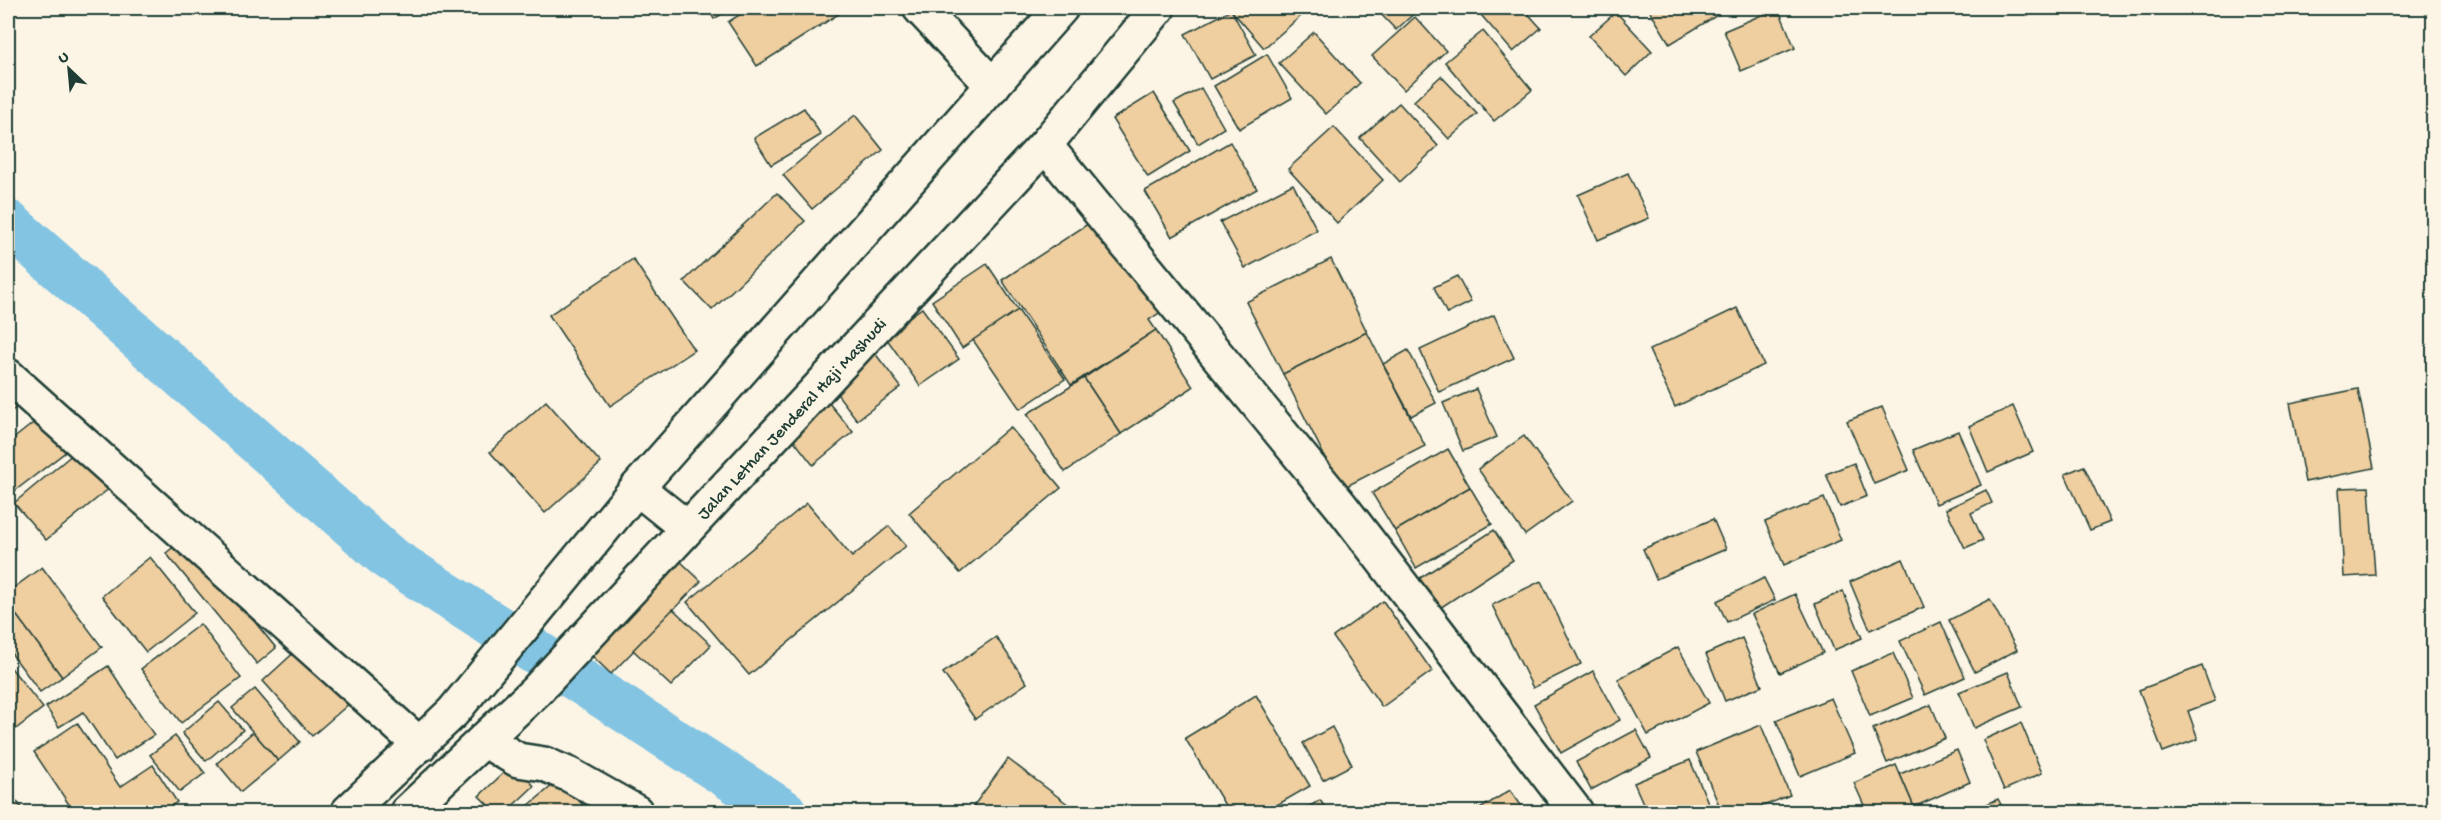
<svg xmlns="http://www.w3.org/2000/svg" width="2441" height="820" viewBox="0 0 2441 820" font-family="'Gochi Hand',sans-serif">
<style>
.lines{fill:none;stroke-linecap:round;stroke-linejoin:round}
.canal{stroke:#83c4e3;stroke-width:46}
.building{fill:#efcea0;stroke:#1f3d34;stroke-width:1.5}
.minor-casing{stroke:#1f3d34;stroke-width:38}
.major-casing{stroke:#1f3d34;stroke-width:38}
.minor{stroke:#fcf5e5;stroke-width:33}
.major{stroke:#fcf5e5;stroke-width:33}
.labels{text-anchor:middle;stroke-width:6;stroke-linejoin:round;paint-order:stroke}
.street-label{font-size:18px;fill:#1f3d34;stroke:#fcf5e5}
</style>
<rect width="100%" height="100%" fill="#fcf5e5"/>
<filter id="ink" filterUnits="userSpaceOnUse"><feTurbulence type="fractalNoise" baseFrequency=".0167" numOctaves="2"/><feDisplacementMap in="SourceGraphic" scale="12" xChannelSelector="R" yChannelSelector="G"/><feConvolveMatrix kernelMatrix="1 2 1 2 8 2 1 2 1" color-interpolation-filters="sRGB"/></filter>
<g filter="url(#ink)">
<g class="lines">
<path class="canal" d="M 8,223 L 389,558 L 784,812"/>
</g>
<g class="building">
<path d="M 707,8 L 732,8 L 714,19 Z"/>
<path d="M 750,8 L 848,8 L 757,66 L 728,22 Z"/>
<path d="M 1235,8 L 1293,8 L 1301,16 L 1264,48 L 1232,11 Z"/>
<path d="M 1375,8 L 1420,8 L 1396,30 Z"/>
<path d="M 1475,8 L 1523,8 L 1541,28 L 1513,52 Z"/>
<path d="M 1648,8 L 1729,8 L 1670,44 Z"/>
<path d="M 1778,8 L 1795,48 L 1741,71 L 1724,31 Z"/>
<path d="M 1231,10 L 1256,55 L 1210,79 L 1185,34 Z"/>
<path d="M 1616,12 L 1652,51 L 1626,76 L 1589,36 Z"/>
<path d="M 1415,17 L 1446,51 L 1404,90 L 1372,56 Z"/>
<path d="M 1483,31 L 1532,90 L 1494,121 L 1445,62 Z"/>
<path d="M 1314,32 L 1360,83 L 1326,114 L 1279,63 Z"/>
<path d="M 1267,54 L 1292,98 L 1239,129 L 1214,86 Z"/>
<path d="M 1441,76 L 1477,114 L 1449,139 L 1414,101 Z"/>
<path d="M 1201,88 L 1224,128 L 1198,144 L 1174,103 Z"/>
<path d="M 1154,93 L 1190,151 L 1148,177 L 1112,119 Z"/>
<path d="M 1399,103 L 1438,146 L 1400,182 L 1360,138 Z"/>
<path d="M 804,108 L 821,135 L 771,165 L 754,138 Z"/>
<path d="M 855,115 L 883,150 L 812,209 L 783,175 Z"/>
<path d="M 1334,127 L 1383,180 L 1337,223 L 1288,169 Z"/>
<path d="M 1230,142 L 1257,189 L 1172,237 L 1145,191 Z"/>
<path d="M 1628,173 L 1649,218 L 1598,240 L 1578,195 Z"/>
<path d="M 1293,184 L 1317,230 L 1245,268 L 1220,222 Z"/>
<path d="M 777,193 L 805,221 L 712,310 L 684,281 Z"/>
<path d="M 1100,216 L 1162,311 L 1149,320 L 1156,330 L 1071,385 L 1002,280 Z"/>
<path d="M 633,259 L 694,350 L 610,406 L 549,315 Z"/>
<path d="M 1331,259 L 1367,332 L 1283,374 L 1246,302 Z"/>
<path d="M 987,264 L 1018,310 L 962,348 L 932,301 Z"/>
<path d="M 1457,276 L 1471,302 L 1447,314 L 1434,287 Z"/>
<path d="M 922,308 L 959,359 L 920,386 L 884,335 Z"/>
<path d="M 1737,308 L 1764,365 L 1675,407 L 1649,350 Z"/>
<path d="M 1018,310 L 1065,379 L 1020,409 L 973,340 Z"/>
<path d="M 1494,315 L 1514,358 L 1439,392 L 1420,350 Z"/>
<path d="M 1156,330 L 1193,387 L 1121,434 L 1084,378 Z"/>
<path d="M 1367,332 L 1425,446 L 1341,489 L 1283,374 Z"/>
<path d="M 1408,350 L 1436,403 L 1411,416 L 1383,364 Z"/>
<path d="M 874,352 L 901,387 L 857,420 L 831,386 Z"/>
<path d="M 1084,378 L 1121,434 L 1065,472 L 1027,414 Z"/>
<path d="M 1476,389 L 1497,437 L 1463,451 L 1443,403 Z"/>
<path d="M 2358,389 L 2374,468 L 2305,482 L 2290,403 Z"/>
<path d="M 8,393 L 18,406 L 8,414 Z"/>
<path d="M 546,401 L 601,463 L 545,513 L 490,452 Z"/>
<path d="M 828,402 L 853,432 L 813,465 L 788,433 Z"/>
<path d="M 2013,406 L 2033,452 L 1988,472 L 1969,426 Z"/>
<path d="M 1882,407 L 1909,470 L 1874,484 L 1847,421 Z"/>
<path d="M 46,413 L 72,447 L 12,493 L 8,488 L 8,443 Z"/>
<path d="M 1010,427 L 1061,488 L 960,573 L 909,513 Z"/>
<path d="M 1958,431 L 1981,485 L 1936,504 L 1913,450 Z"/>
<path d="M 1524,436 L 1572,501 L 1525,535 L 1478,469 Z"/>
<path d="M 79,449 L 111,487 L 46,540 L 14,503 Z"/>
<path d="M 1448,449 L 1470,487 L 1395,531 L 1372,493 Z"/>
<path d="M 1854,463 L 1867,496 L 1840,507 L 1826,474 Z"/>
<path d="M 2084,466 L 2110,522 L 2090,530 L 2065,474 Z"/>
<path d="M 1470,487 L 1492,524 L 1416,568 L 1395,531 Z"/>
<path d="M 2369,487 L 2375,575 L 2344,577 L 2339,488 Z"/>
<path d="M 1986,490 L 1992,503 L 1971,513 L 1983,540 L 1965,548 L 1946,509 Z"/>
<path d="M 1824,498 L 1841,540 L 1784,565 L 1765,522 Z"/>
<path d="M 807,503 L 852,557 L 889,526 L 906,546 L 749,675 L 687,602 Z"/>
<path d="M 1713,519 L 1726,549 L 1656,579 L 1643,549 Z"/>
<path d="M 1494,530 L 1513,560 L 1437,610 L 1417,580 Z"/>
<path d="M 186,537 L 276,648 L 257,664 L 166,553 Z"/>
<path d="M 150,557 L 195,613 L 146,652 L 102,596 Z"/>
<path d="M 1903,559 L 1924,607 L 1870,630 L 1850,582 Z"/>
<path d="M 679,560 L 701,581 L 611,674 L 589,653 Z"/>
<path d="M 42,567 L 102,647 L 62,677 L 8,604 L 8,592 Z"/>
<path d="M 1764,578 L 1775,600 L 1727,622 L 1717,601 Z"/>
<path d="M 1541,581 L 1581,664 L 1533,688 L 1492,605 Z"/>
<path d="M 1843,591 L 1862,638 L 1834,650 L 1815,604 Z"/>
<path d="M 1795,594 L 1823,653 L 1780,673 L 1752,614 Z"/>
<path d="M 1990,599 L 2017,650 L 1975,672 L 1949,620 Z"/>
<path d="M 1383,601 L 1432,671 L 1382,707 L 1333,637 Z"/>
<path d="M 673,609 L 711,645 L 671,686 L 633,650 Z"/>
<path d="M 17,616 L 62,677 L 40,692 L 8,649 L 8,623 Z"/>
<path d="M 1941,622 L 1965,677 L 1925,695 L 1900,641 Z"/>
<path d="M 200,624 L 241,678 L 181,723 L 141,669 Z"/>
<path d="M 996,637 L 1027,683 L 975,719 L 943,673 Z"/>
<path d="M 1742,638 L 1762,686 L 1725,701 L 1706,654 Z"/>
<path d="M 300,647 L 350,703 L 312,736 L 263,681 Z"/>
<path d="M 1678,647 L 1709,703 L 1648,735 L 1618,679 Z"/>
<path d="M 1893,653 L 1913,698 L 1870,716 L 1851,671 Z"/>
<path d="M 8,664 L 43,708 L 8,735 Z"/>
<path d="M 108,666 L 154,735 L 115,760 L 83,712 L 59,727 L 46,707 Z"/>
<path d="M 2202,666 L 2215,701 L 2188,711 L 2198,739 L 2163,752 L 2139,690 Z"/>
<path d="M 1593,671 L 1620,720 L 1561,753 L 1534,704 Z"/>
<path d="M 2008,672 L 2022,707 L 1974,728 L 1959,692 Z"/>
<path d="M 255,689 L 300,742 L 278,761 L 232,708 Z"/>
<path d="M 1256,695 L 1310,786 L 1265,812 L 1229,812 L 1185,738 Z"/>
<path d="M 1831,698 L 1855,753 L 1800,776 L 1776,720 Z"/>
<path d="M 219,702 L 243,730 L 206,761 L 182,733 Z"/>
<path d="M 1931,705 L 1945,738 L 1887,763 L 1873,729 Z"/>
<path d="M 77,723 L 120,787 L 153,765 L 177,802 L 162,812 L 74,812 L 34,752 Z"/>
<path d="M 2021,723 L 2042,773 L 2004,790 L 1983,740 Z"/>
<path d="M 1761,725 L 1790,795 L 1749,812 L 1722,812 L 1696,752 Z"/>
<path d="M 1332,727 L 1352,765 L 1323,780 L 1303,743 Z"/>
<path d="M 1636,730 L 1651,758 L 1591,790 L 1576,762 Z"/>
<path d="M 253,732 L 278,761 L 241,792 L 217,763 Z"/>
<path d="M 175,736 L 205,773 L 180,792 L 150,755 Z"/>
<path d="M 1957,750 L 1970,782 L 1914,807 L 1900,774 Z"/>
<path d="M 1008,759 L 1069,805 L 1063,812 L 969,812 Z"/>
<path d="M 1690,760 L 1712,812 L 1647,812 L 1634,783 Z"/>
<path d="M 514,763 L 534,786 L 506,812 L 495,812 L 479,796 Z"/>
<path d="M 1896,765 L 1914,807 L 1900,812 L 1867,812 L 1854,783 Z"/>
<path d="M 560,779 L 589,812 L 521,812 Z"/>
<path d="M 8,790 L 25,812 L 8,812 Z"/>
<path d="M 1510,790 L 1526,812 L 1475,812 Z"/>
<path d="M 1998,799 L 2005,812 L 1970,812 Z"/>
<path d="M 1320,800 L 1328,812 L 1300,812 Z"/>
</g>
<g class="lines">
<g class="minor-casing">
<g id="minor">
<path d="M 920,8 L 993,86"/>
<path d="M 1045,145 L 1341,506 L 1576,812"/>
<path d="M 8,376 L 420,745"/>
<path d="M 484,740 L 518,760 L 544,764 L 570,775 L 636,812"/>
</g>
</g>
<g class="major-casing">
<g id="major">
<path d="M 637,488 L 687,528"/>
<path d="M 348,812 L 453,712 L 637,488 L 1061,8"/>
<path d="M 407,812 L 536,691 L 1045,145 L 1158,8"/>
</g>
</g>
<use href="#minor" class="minor"/>
<use href="#major" class="major"/>
</g>
</g>
<g class="labels">
<g class="street-label">
<text transform="translate(791 418) rotate(-47)" y="6">Jalan Letnan Jenderal Haji Mashudi</text>
</g>
</g>
<rect width="2441" height="820" fill="none" stroke="#fcf5e5" stroke-width="30"/>
<rect x="15" y="15" width="2411" height="790" fill="none" stroke="#1f3d34" stroke-width="2" filter="url(#ink)"/>
<g transform="translate(69 69) rotate(334)" stroke="#fcf5e5" stroke-width="4.5" paint-order="stroke">
<path d="M0-4.5L10 22L0 15L-10 22Z" fill="#1f3d34"/>
<text y="-9" font-size="16" font-weight="bold" text-anchor="middle" fill="#1f3d34">U</text>
</g>
</svg>
